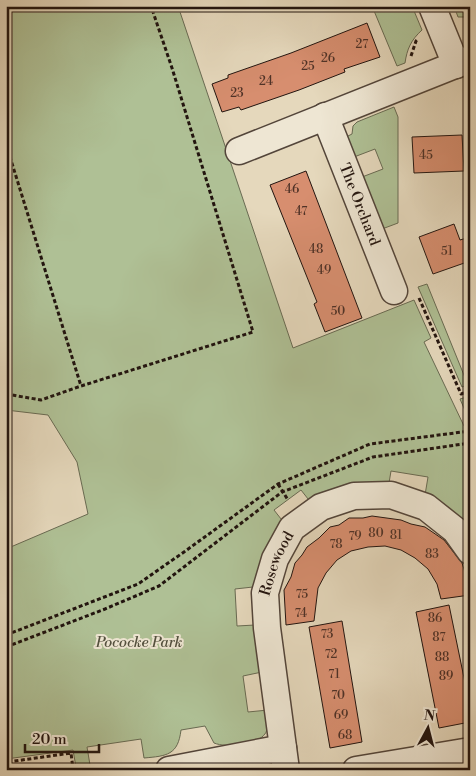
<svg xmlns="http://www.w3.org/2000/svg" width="476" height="776" viewBox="0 0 476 776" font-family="'Libre Bodoni',serif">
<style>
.green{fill:#afc095;stroke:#686a52}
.building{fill:#d78e6f;stroke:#22140f}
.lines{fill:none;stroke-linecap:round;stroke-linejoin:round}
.minor-casing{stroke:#53453a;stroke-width:29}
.path{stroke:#22140f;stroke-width:3;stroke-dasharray:4 2.5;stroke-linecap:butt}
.minor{stroke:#eee6d3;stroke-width:26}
.labels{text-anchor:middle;stroke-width:4;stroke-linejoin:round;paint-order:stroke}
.number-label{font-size:12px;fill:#4f3227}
.street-label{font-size:15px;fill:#22140f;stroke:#eee6d3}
.park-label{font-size:15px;font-style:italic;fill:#53503e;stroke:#eee6d3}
</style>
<rect width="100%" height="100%" fill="#e5d8bc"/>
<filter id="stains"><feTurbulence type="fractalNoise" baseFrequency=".004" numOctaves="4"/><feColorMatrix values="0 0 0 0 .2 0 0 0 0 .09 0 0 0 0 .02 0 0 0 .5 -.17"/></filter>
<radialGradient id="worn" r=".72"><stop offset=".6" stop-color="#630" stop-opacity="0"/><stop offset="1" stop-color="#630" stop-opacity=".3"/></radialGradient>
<g class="green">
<path d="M 6,6 L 178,6 L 293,348 L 414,300 L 431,338 L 424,342 L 464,426 L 470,424 L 470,531 L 425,495 L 428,477 L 391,471 L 388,489 L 312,504 L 301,490 L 274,510 L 285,524 L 253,587 L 235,589 L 237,626 L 255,625 L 262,672 L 243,676 L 248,712 L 268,710 C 268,716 269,724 267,730 C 262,746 226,748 214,743 L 205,726 L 181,730 C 178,755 167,756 144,758 L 141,739 L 87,747 L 90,765 L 76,767 L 73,750 L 6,759 L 6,549 L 88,514 L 77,462 L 48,415 L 6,410 Z"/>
<path d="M 372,6 L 412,6 L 422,30 C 411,40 407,49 405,63 L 397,66 Z"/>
<path d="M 454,6 L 470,6 L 470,17 L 458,17 Z"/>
<path d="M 394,107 L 398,117 L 398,223 L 382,229 L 362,177 L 383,169 L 375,149 L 354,157 L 346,137 L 352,134 L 353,126 L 357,122 Z"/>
<path d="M 427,284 L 468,385 L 462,387 L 418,287 Z"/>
<path d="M 470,396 L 470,422 L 460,399 Z"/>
</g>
<g class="building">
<path d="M 367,23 L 380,57 L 344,69 L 345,72 L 299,90 L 241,110 L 239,107 L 222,112 L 212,84 L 228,78 L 228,75 L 291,53 Z"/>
<path d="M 462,135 L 464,171 L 414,173 L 412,137 Z"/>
<path d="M 306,171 L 362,318 L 325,332 L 314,304 L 317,302 L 270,185 Z"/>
<path d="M 454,224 L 460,240 L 470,237 L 470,261 L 433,274 L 419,237 Z"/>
<path d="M 372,516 L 401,520 L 411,524 L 425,527 L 444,540 L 462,563 L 470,588 L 470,595 L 441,599 L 437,584 L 428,569 L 415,558 L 401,550 L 385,546 L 368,547 L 351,551 L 337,560 L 326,573 L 318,588 L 314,621 L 286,625 L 284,590 L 291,577 L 295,563 L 302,555 L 307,547 L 319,538 L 330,527 L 339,525 L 349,518 L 363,518 Z"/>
<path d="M 449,605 L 470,707 L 470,722 L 439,728 L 416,612 Z"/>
<path d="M 342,621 L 362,742 L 330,748 L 309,627 Z"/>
</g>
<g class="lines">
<g class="minor-casing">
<g id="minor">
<path d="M 432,6 L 456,65"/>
<path id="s1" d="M 325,116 L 394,291"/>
<path d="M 239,151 L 470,59"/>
<path d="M 169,770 L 283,748"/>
<path id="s2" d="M 286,770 L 267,628 L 265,593 L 275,559 L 292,528 L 321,507 L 354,496 L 391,495 L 426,507 L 455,530 L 470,551"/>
<path d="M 356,770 L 470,751"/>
</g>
</g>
<g class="path">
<path d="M 411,56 L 416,41 L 418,39"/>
<path d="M 6,144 L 81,386"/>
<path d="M 419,298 L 461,394 L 470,391"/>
<path d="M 6,394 L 41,400 L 81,386 L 253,332 L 172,68 L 151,6"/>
<path d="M 278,484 L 288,500"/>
<path d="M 6,635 L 138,584 L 184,552 L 278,484 L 370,444 L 470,431"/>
<path d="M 6,647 L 105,609 L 159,586 L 282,492 L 373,457 L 470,443"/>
<path d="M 8,762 L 71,753 L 73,769"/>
</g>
<use href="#minor" class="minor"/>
</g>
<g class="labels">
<g class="number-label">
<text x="362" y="48">27</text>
<text x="328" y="62">26</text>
<text x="308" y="70">25</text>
<text x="266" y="85">24</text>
<text x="237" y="97">23</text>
<text x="426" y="159">45</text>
<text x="292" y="193">46</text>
<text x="301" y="215">47</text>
<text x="316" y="253">48</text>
<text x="447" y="255">51</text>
<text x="324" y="274">49</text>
<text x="338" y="315">50</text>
<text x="376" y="537">80</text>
<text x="396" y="539">81</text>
<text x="355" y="540">79</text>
<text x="336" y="548">78</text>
<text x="432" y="558">83</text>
<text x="302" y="598">75</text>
<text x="301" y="617">74</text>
<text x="435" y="622">86</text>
<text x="327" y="638">73</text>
<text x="439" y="641">87</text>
<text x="331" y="658">72</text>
<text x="442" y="661">88</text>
<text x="334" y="678">71</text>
<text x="446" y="680">89</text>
<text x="338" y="699">70</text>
<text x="341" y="719">69</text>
<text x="345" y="739">68</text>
</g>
<g class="street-label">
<text dy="5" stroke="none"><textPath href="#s1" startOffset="95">The Orchard</textPath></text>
<text dy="5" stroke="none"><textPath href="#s2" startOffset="210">Rosewood</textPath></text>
</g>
<g class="park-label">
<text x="139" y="647">Pococke Park</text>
</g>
</g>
<rect width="476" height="776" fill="none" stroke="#e5d8bc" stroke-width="25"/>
<rect x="8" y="8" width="461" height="761" fill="none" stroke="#22140f" stroke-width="2.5"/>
<rect x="12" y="12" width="451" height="751" fill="none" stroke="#22140f"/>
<g transform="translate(428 728) rotate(7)" stroke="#eee6d3" stroke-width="4" paint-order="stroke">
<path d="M0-4L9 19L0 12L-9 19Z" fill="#22140f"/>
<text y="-8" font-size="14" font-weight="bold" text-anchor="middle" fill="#22140f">N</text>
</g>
<path d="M25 744v8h74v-8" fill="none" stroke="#22140f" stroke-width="2.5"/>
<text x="32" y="744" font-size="15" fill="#22140f" stroke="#eee6d3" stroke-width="4" paint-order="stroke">20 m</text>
<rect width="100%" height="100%" filter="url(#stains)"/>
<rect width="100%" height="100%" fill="url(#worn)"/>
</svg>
